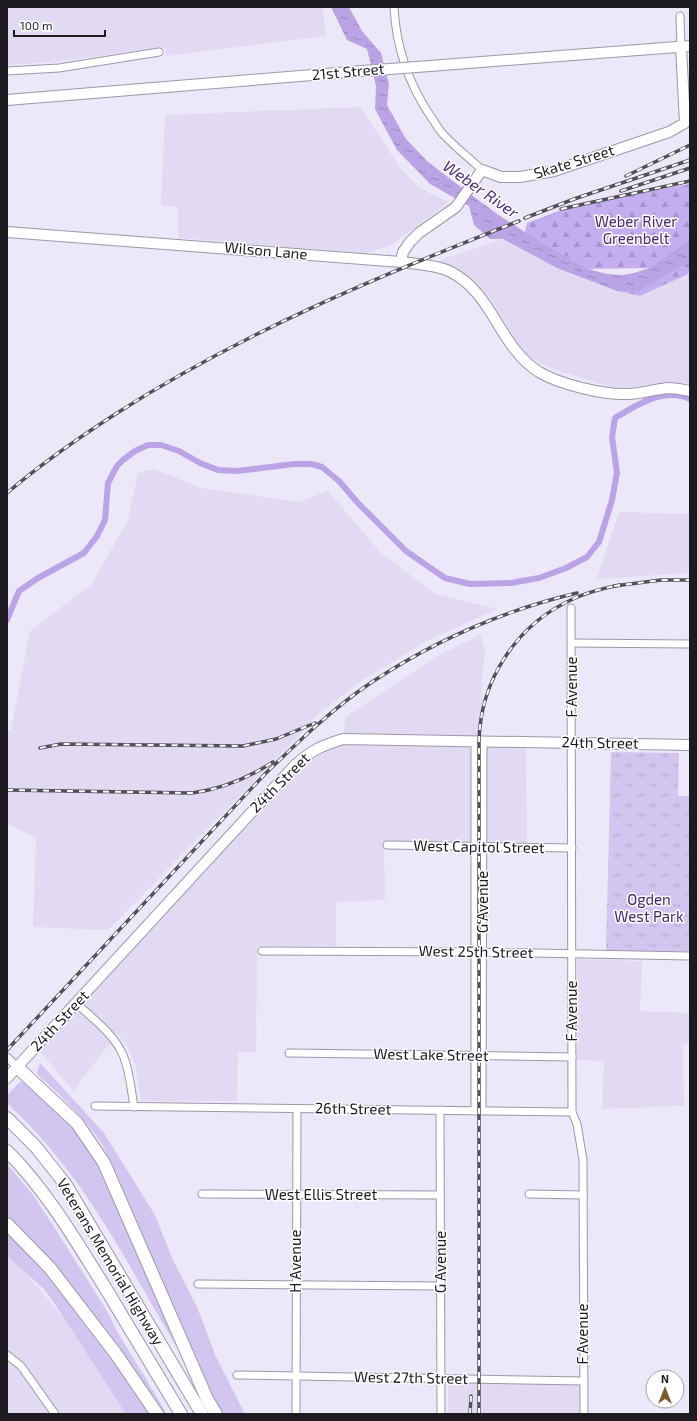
<svg xmlns="http://www.w3.org/2000/svg" width="697" height="1421" viewBox="0 0 697 1421" font-family="'Exo 2',sans-serif">
<style>
.built{fill:#e2daf3}
.green{fill:#d2c5ef}
.forest{fill:url(#forest-firs)}
.park{fill:url(#park-tufts)}
.water{fill:url(#water-ripples)}
.lines{fill:none;stroke-linecap:round;stroke-linejoin:round}
.canal{stroke:#baa4e5;stroke-width:6}
.street-casing{stroke:#9c97a8;stroke-width:9}
.secondary-casing{stroke:#9c97a8;stroke-width:12}
.highway-casing{stroke:#9c97a8;stroke-width:14}
.street{stroke:#fff;stroke-width:7}
.secondary{stroke:#fff;stroke-width:10}
.highway{stroke:#fff;stroke-width:12}
.rail-casing{stroke:#535059;stroke-width:3.5}
.rail{stroke:#fff;stroke-width:2;stroke-dasharray:6;stroke-linecap:butt}
.secondary-bridge-casing{stroke:#9c97a8;stroke-width:12;stroke-linecap:butt}
.secondary-bridge{stroke:#fff;stroke-width:10}
.labels{text-anchor:middle;stroke-width:3;stroke-linejoin:round;paint-order:stroke}
.street-label{font-size:15px;fill:#1d1b21;stroke:#fff}
.park-label{font-size:15px;fill:#472772;stroke:#fff}
.water-label{font-size:16px;font-style:italic;fill:#4f2f7b;stroke:#fff}
</style>
<defs>
<pattern id="forest-firs" width="22" height="20" patternUnits="userSpaceOnUse"><rect width="22" height="20" fill="#c4aef0"/><path d="M5 1l3.5 6h-7zM16 11l3.5 6h-7z" fill="#a895ce"/></pattern>
<pattern id="park-tufts" width="24" height="20" patternUnits="userSpaceOnUse"><rect width="24" height="20" fill="#d2c5ef"/><path d="M3 7l-1-3M5 7V3M7 7l1-3M15 17l-1-3M17 17v-4M19 17l1-3" fill="none" stroke="#b4a9cd"/></pattern>
<pattern id="water-ripples" width="26" height="14" patternUnits="userSpaceOnUse"><rect width="26" height="14" fill="#baa4e5"/><path d="M2 4q2-2 4 0t4 0M15 11q2-2 4 0t4 0" fill="none" stroke="#9785b9"/></pattern>
</defs>
<rect width="100%" height="100%" fill="#ede7fa"/>
<g class="built">
<path d="M 7,7 L 322,7 L 326,36 L 166,56 L 165,47 L 54,62 L 7,65 Z"/>
<path d="M 360,107 L 401,169 L 419,188 L 449,202 L 390,246 L 365,253 L 178,238 L 178,207 L 161,205 L 165,115 Z"/>
<path d="M 503,239 L 557,268 L 617,291 L 640,296 L 686,275 L 690,272 L 690,385 L 669,382 L 626,388 L 610,387 L 552,369 L 531,358 L 520,347 L 490,298 L 471,279 L 451,268 L 432,263 Z"/>
<path d="M 154,469 L 201,488 L 299,502 L 328,491 L 380,552 L 435,594 L 497,609 L 427,641 L 364,679 L 317,715 L 289,746 L 108,930 L 33,927 L 36,838 L 7,823 L 7,730 L 11,730 L 30,631 L 91,585 L 128,520 L 138,473 Z"/>
<path d="M 619,512 L 690,514 L 690,573 L 597,579 Z"/>
<path d="M 480,635 L 485,649 L 482,681 L 483,720 L 480,736 L 344,734 L 345,717 L 436,657 Z"/>
<path d="M 343,745 L 526,745 L 527,846 L 384,847 L 385,900 L 336,902 L 336,946 L 257,946 L 256,1052 L 238,1052 L 237,1101 L 141,1101 L 135,1064 L 128,1047 L 117,1034 L 73,1091 L 40,1051 L 298,771 L 313,759 L 326,752 Z"/>
<path d="M 578,959 L 642,961 L 640,1011 L 690,1013 L 690,1044 L 683,1044 L 684,1106 L 602,1109 L 604,1061 L 577,1060 Z"/>
<path d="M 7,1251 L 63,1317 L 136,1414 L 7,1414 Z"/>
<path d="M 448,1382 L 588,1384 L 588,1414 L 448,1414 Z"/>
</g>
<g class="green">
<path d="M 40,1063 L 104,1133 L 155,1215 L 172,1258 L 197,1307 L 216,1357 L 245,1414 L 222,1414 L 194,1356 L 112,1164 C 108,1156 104,1147 99,1140 C 82,1115 60,1095 38,1075 L 37,1073 Z"/>
<path d="M 24,1081 L 60,1110 L 95,1155 L 191,1371 C 157,1316 127,1257 91,1203 C 67,1167 39,1133 7,1103 L 7,1095 L 20,1082 L 22,1082 Z"/>
<path d="M 7,1164 L 33,1195 L 56,1230 L 107,1311 L 118,1333 L 167,1414 L 163,1414 L 115,1349 L 32,1242 L 7,1218 Z"/>
<path d="M 7,1229 L 32,1255 L 153,1414 L 126,1414 L 53,1301 L 44,1289 L 7,1256 Z"/>
</g>
<g class="forest">
<path d="M 690,184 L 690,239 L 649,268 L 588,269 L 525,232 L 527,223 L 577,204 Z"/>
<path d="M 690,262 L 690,272 L 686,275 L 640,296 L 617,291 L 639,291 Z"/>
</g>
<path class="park" d="M 611,752 L 679,753 L 678,796 L 690,796 L 690,951 L 606,951 Z"/>
<path class="water" d="M 331,7 L 349,7 L 362,31 L 381,53 L 389,84 L 387,105 L 406,139 L 427,161 L 449,178 L 497,214 L 525,232 L 588,269 L 607,274 L 622,275 L 634,273 L 649,268 L 690,239 L 690,262 L 639,291 L 617,291 L 557,268 L 503,239 L 490,239 L 474,225 L 469,206 L 430,184 L 397,150 L 375,109 L 376,86 L 367,49 L 347,40 Z"/>
<g class="lines">
<path class="canal" d="M 7,620 L 19,591 L 38,578 L 84,553 L 97,536 L 105,520 L 108,483 L 117,466 L 123,460 L 135,451 L 148,445 L 161,445 L 179,451 L 200,463 L 218,470 L 237,471 L 294,464 L 311,464 L 322,467 L 339,481 L 357,502 L 406,551 L 445,578 L 470,584 L 511,583 L 539,578 L 566,568 L 587,557 L 599,542 L 612,500 L 617,473 L 612,437 L 615,418 C 636,405 664,387 690,399"/>
<g class="street-casing">
<g id="street">
<path d="M 394,7 C 396,48 408,83 431,117 C 435,122 438,129 443,134 C 455,147 469,158 482,170"/>
<path d="M 680,16 L 681,47"/>
<path d="M 7,71 L 59,68 L 159,52"/>
<path d="M 571,608 L 572,1112 L 577,1124 L 583,1160 L 584,1414"/>
<path d="M 572,643 L 690,644"/>
<path d="M 387,845 L 572,848"/>
<path d="M 262,951 L 475,952 L 690,956"/>
<path d="M 76,1003 C 92,1018 114,1034 123,1055 C 130,1071 131,1090 134,1107"/>
<path d="M 289,1053 L 572,1057"/>
<path d="M 7,1057 L 17,1067"/>
<path d="M 95,1106 L 572,1112"/>
<path d="M 440,1110 L 441,1414"/>
<path d="M 475,1111 L 475,742"/>
<path d="M 482,1111 L 483,742"/>
<path d="M 202,1194 L 440,1195"/>
<path d="M 529,1194 L 583,1195"/>
<path d="M 198,1284 L 441,1286"/>
<path d="M 7,1355 L 21,1366 L 55,1414"/>
<path d="M 237,1375 L 584,1381"/>
<path d="M 296,1414 L 297,1109"/>
</g>
</g>
<g class="secondary-casing">
<g id="secondary">
<path d="M 430,66 L 690,46"/>
<path d="M 7,100 L 349,72"/>
<path d="M 7,232 L 401,262 C 415,264 436,265 449,271 C 494,293 498,346 539,372 C 559,384 603,395 627,394 C 641,394 655,389 669,388 C 676,388 683,390 690,391"/>
<path d="M 401,262 L 403,252 L 410,242 L 419,233 L 456,207 L 482,170 L 501,177 L 520,177 L 554,171 L 669,132 L 685,123 L 681,47"/>
<path d="M 7,1078 L 295,765 C 312,750 321,746 343,739 L 690,745"/>
</g>
</g>
<g class="highway-casing">
<g id="highway">
<path d="M 17,1067 L 77,1123 L 104,1163 L 207,1399 L 216,1414"/>
<path d="M 7,1118 L 36,1147 L 66,1185 L 202,1414"/>
<path d="M 7,1151 C 47,1191 76,1241 106,1289 C 131,1331 156,1372 181,1414"/>
<path d="M 7,1224 L 50,1268 L 116,1354 L 157,1414"/>
</g>
</g>
<use href="#street" class="street"/>
<use href="#secondary" class="secondary"/>
<use href="#highway" class="highway"/>
<g class="rail-casing">
<g id="rail">
<path d="M 626,176 L 690,145"/>
<path d="M 621,191 L 690,168"/>
<path d="M 561,209 L 690,181"/>
<path d="M 525,218 L 574,199 L 690,160"/>
<path d="M 7,493 C 41,464 77,439 114,415 C 241,333 379,276 519,221"/>
<path d="M 614,586 L 661,580 L 690,580"/>
<path d="M 40,748 L 61,744 L 243,746 L 276,739 L 315,723"/>
<path d="M 7,790 L 192,793 C 222,789 248,778 273,762"/>
<path d="M 7,1050 L 264,775 C 298,742 333,708 372,682 C 434,641 505,610 577,593"/>
<path d="M 470,1414 L 471,1396"/>
<path d="M 479,1414 L 479,742 C 480,680 517,624 573,599 C 588,592 604,588 620,585"/>
</g>
</g>
<use href="#rail" class="rail"/>
<g class="secondary-bridge-casing">
<path id="secondary-bridge" d="M 349,72 L 430,66"/>
</g>
<use href="#secondary-bridge" class="secondary-bridge"/>
</g>
<g class="labels">
<g class="street-label">
<text transform="translate(348 72) rotate(-5)" y="5">21st Street</text>
<text transform="translate(574 162) rotate(-17)" y="5">Skate Street</text>
<text transform="translate(266 251) rotate(5)" y="5">Wilson Lane</text>
<text transform="translate(572 687) rotate(-90)" y="5">F Avenue</text>
<text transform="translate(600 743) rotate(1)" y="5">24th Street</text>
<text transform="translate(280 783) rotate(-45)" y="5">24th Street</text>
<text transform="translate(479 847) rotate(1)" y="5">West Capitol Street</text>
<text transform="translate(483 902) rotate(-90)" y="5">G Avenue</text>
<text transform="translate(476 952) rotate(1)" y="5">West 25th Street</text>
<text transform="translate(572 1011) rotate(-90)" y="5">F Avenue</text>
<text transform="translate(60 1021) rotate(-47)" y="5">24th Street</text>
<text transform="translate(431 1055) rotate(1)" y="5">West Lake Street</text>
<text transform="translate(353 1109) rotate(1)" y="5">26th Street</text>
<text x="321" y="1200">West Ellis Street</text>
<text transform="translate(296 1261) rotate(-90)" y="5">H Avenue</text>
<text transform="translate(110 1262) rotate(59)" y="5">Veterans Memorial Highway</text>
<text transform="translate(441 1262) rotate(-90)" y="5">G Avenue</text>
<text transform="translate(583 1334) rotate(-90)" y="5">F Avenue</text>
<text transform="translate(411 1378) rotate(1)" y="5">West 27th Street</text>
</g>
<g class="park-label">
<text x="636" y="227">Weber River<tspan x="636" dy="17">Greenbelt</tspan></text>
<text x="649" y="905">Ogden<tspan x="649" dy="17">West Park</tspan></text>
</g>
<g class="water-label">
<text transform="translate(481 189) rotate(35)" y="6">Weber River</text>
</g>
</g>
<rect width="697" height="1421" fill="none" stroke="#1d1b21" stroke-width="16"/>
<g transform="translate(665 1389)"><circle r="19" fill="#ffffff" stroke="#a5a4a6"/>
<path d="M0-3L7 15L0 10L-7 15Z" fill="#7b5c31"/>
<text y="-6" font-size="11" font-weight="bold" text-anchor="middle" fill="#1d1b21">N</text>
</g>
<path d="M14 30v6h91v-6" fill="none" stroke="#1d1b21" stroke-width="2"/>
<text x="20" y="30" font-size="12" fill="#1d1b21" stroke="#ffffff" stroke-width="3" paint-order="stroke">100 m</text>
</svg>
